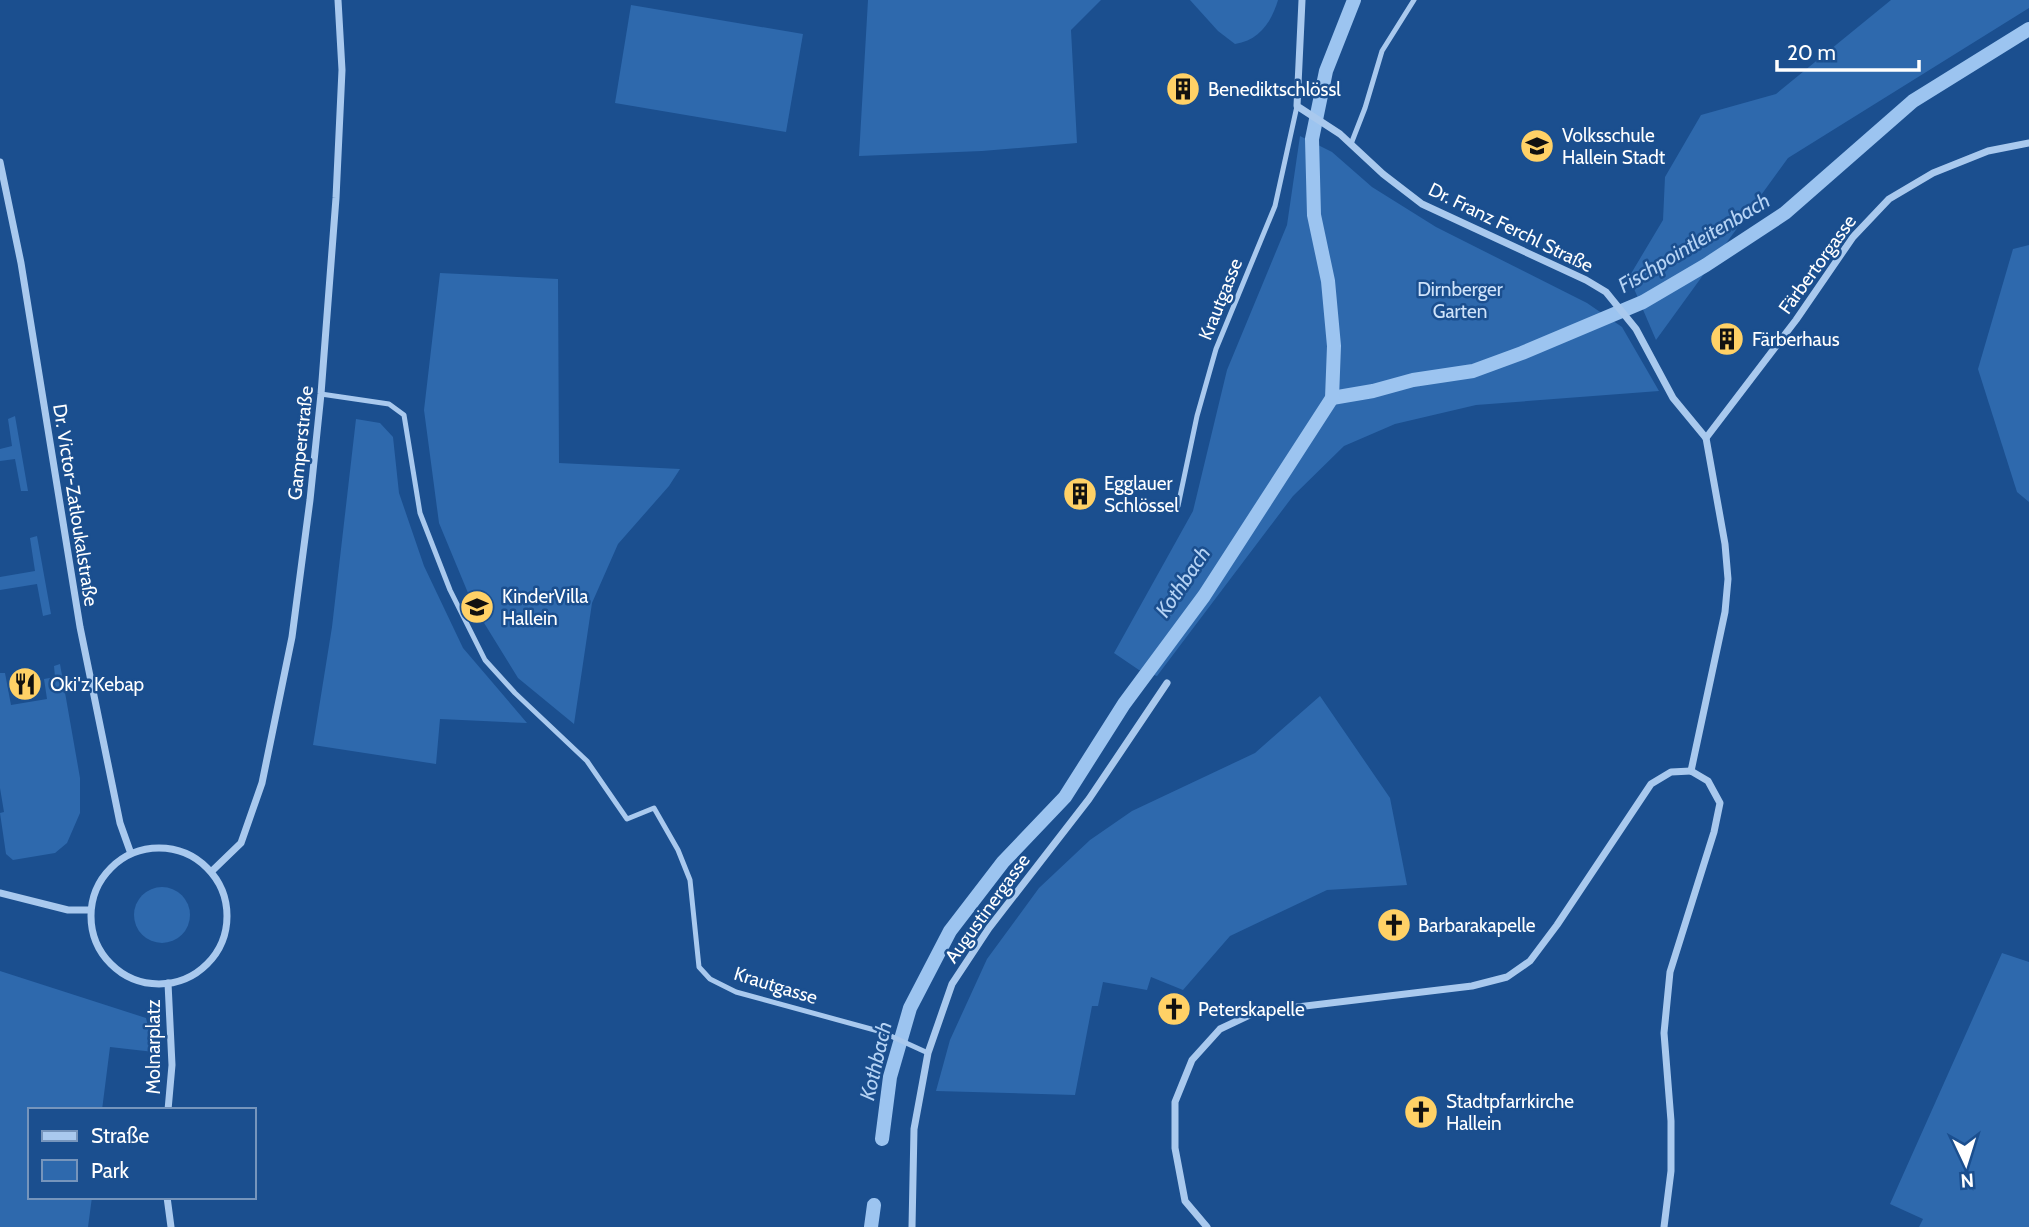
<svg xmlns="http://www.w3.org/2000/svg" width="2029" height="1227" viewBox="0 0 2029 1227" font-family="Cabin,sans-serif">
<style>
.green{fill:#2e69ad}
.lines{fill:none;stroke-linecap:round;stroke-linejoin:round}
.stream{stroke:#9cc4f0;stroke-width:14}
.lane{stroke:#a9c9ee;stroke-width:5}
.street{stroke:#a9c9ee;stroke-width:7}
.labels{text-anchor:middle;stroke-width:5;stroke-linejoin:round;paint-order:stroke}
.poi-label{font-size:19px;fill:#fff;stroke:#1b4f8f;text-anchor:start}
.street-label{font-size:19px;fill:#fff;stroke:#1b4f8f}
.park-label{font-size:19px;fill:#cfe3fa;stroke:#1b4f8f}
.water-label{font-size:21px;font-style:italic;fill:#b5d3f5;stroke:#1b4f8f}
</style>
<rect width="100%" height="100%" fill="#1b4f8f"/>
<g class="green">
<path d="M 868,0 L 1101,0 L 1071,30 L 1077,143 L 982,151 L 859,156 Z"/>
<path d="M 1190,0 L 1278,0 C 1271,23 1259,40 1235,44 L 1218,31 Z"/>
<path d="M 1891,0 L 2029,0 L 2029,8 L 1788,158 L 1656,340 L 1629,277 L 1663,220 L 1665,177 L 1701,115 L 1776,94 Z"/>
<path d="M 631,5 L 803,34 L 786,132 L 615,103 Z"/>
<path d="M 1300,136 L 1332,152 L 1372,187 L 1436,227 L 1587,303 L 1622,327 L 1659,391 L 1476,405 L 1395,424 L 1344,446 L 1293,496 L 1157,676 L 1139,670 L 1114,653 L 1193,511 L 1227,370 L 1287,225 Z"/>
<path d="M 2029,245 L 2029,502 L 2017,492 L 1978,369 L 2013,249 Z"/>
<path d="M 440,273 L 558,279 L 559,463 L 680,469 L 669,486 L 618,544 L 592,603 L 574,724 L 518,678 L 473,605 L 439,523 L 424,410 Z"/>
<path d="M 15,416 L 28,491 L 21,491 L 15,459 L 0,461 L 0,449 L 12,446 L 8,419 Z"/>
<path d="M 356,419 L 380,423 L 393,437 L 399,493 L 424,566 L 463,648 L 527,723 L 440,719 L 436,764 L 313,745 L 332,627 Z"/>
<path d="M 37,536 L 51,614 L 43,616 L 37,584 L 0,590 L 0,577 L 35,571 L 30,538 Z"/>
<path d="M 60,664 L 80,778 L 80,813 L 67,843 L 55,853 L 13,860 L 6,854 L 0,813 L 4,812 L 0,788 L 0,673 L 5,673 L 11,705 L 47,699 L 44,679 L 55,677 L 54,666 Z"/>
<path d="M 1320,696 L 1390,798 L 1407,885 L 1327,890 L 1230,936 L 1183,990 L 1151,977 L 1147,990 L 1103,982 L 1098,1006 L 1092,1006 L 1075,1095 L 936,1091 L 950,1040 L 987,959 L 1039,888 L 1090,840 L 1132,811 L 1255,753 Z"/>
<circle cx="162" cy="915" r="28"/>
<path d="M 2002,953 L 2029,962 L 2029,1227 L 1919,1227 L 1923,1219 L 1890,1204 Z"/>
<path d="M 0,971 L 146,1018 L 154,1052 L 110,1047 L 102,1110 L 30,1110 L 30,1197 L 92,1197 L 88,1227 L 0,1227 Z"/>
</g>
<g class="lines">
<g class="stream">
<path d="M 1332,398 L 1373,391 L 1413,380 L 1473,371 L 1522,353 L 1643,302 L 1706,265 L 1785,213 L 1913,101 L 2029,29"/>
<path d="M 882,1139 L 890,1077 L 910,1008 L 950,931 L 1003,862 L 1065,797 L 1124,704 L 1204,596 L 1332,398 L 1334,346 L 1328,281 L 1314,215 L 1312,139 L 1326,71 L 1354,0"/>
<path d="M 871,1227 L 874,1205"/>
</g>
<g class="lane">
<path d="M 1351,144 L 1365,108 L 1382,51 L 1414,0"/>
<path d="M 321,394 L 389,404 L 404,415 L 420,513 L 450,590 L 485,660 L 515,693 L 587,761 L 627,819 L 654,808 L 678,850 L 690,880 L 699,967 L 710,979 L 736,992 L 882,1032 L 928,1053"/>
<path d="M 1178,506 L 1197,416 L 1216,349 L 1275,206 L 1297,106"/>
</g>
<g class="street">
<path d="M 1302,0 L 1297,106 L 1340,134 L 1383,174 L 1422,204 L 1586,280 L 1606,292 L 1636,329 L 1673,398 L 1706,438 L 1725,544 L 1728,579 L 1725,612 L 1691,771"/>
<path d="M 0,162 L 21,263 L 80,627 L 120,823 L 130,851"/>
<path d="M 1706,438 L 1796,320 L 1853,237 L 1889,199 L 1933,173 L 1988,151 L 2029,143"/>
<circle cx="159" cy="916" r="68"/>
<path d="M 212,871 L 241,843 L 262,783 L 292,637 L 310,500 L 321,394 L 336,198 L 342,70 L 338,0"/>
<path d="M 0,893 L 68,910 L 89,910"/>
<path d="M 168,983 L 172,1065 L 168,1110"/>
<path d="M 167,1197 L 171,1227"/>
<path d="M 912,1227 L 914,1129 L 928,1053 L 952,984 L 989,928 L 1089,799 L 1167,683"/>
<path d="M 1207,1227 L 1185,1201 L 1175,1148 L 1175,1102 L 1192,1060 L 1220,1029 L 1256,1012 L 1472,986 L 1507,977 L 1530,961 L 1557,925 L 1651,784 L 1671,772 L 1691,771"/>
<path d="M 1664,1227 L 1671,1171 L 1671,1121 L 1664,1033 L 1670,972 L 1714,832 L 1720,803 L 1708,781 L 1691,771"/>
</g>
</g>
<defs>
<g id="building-disc" transform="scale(1.75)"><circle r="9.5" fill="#ffd166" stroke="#1b4f8f"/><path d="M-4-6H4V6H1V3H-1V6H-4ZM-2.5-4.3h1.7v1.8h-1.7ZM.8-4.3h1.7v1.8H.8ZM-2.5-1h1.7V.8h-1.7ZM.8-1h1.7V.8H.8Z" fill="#111"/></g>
<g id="school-disc" transform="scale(1.75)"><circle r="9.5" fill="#ffd166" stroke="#1b4f8f"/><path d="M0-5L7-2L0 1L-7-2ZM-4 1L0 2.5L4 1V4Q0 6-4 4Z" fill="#111"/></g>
<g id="restaurant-disc" transform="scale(1.75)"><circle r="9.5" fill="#ffd166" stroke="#1b4f8f"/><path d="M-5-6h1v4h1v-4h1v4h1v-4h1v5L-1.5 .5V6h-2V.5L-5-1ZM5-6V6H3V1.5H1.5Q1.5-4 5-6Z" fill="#111"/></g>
<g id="church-disc" transform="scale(1.75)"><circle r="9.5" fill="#ffd166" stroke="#1b4f8f"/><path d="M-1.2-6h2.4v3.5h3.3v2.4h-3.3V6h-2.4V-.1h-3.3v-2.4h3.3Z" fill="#111"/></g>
</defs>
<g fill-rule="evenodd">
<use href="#building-disc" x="1183" y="89"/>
<use href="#school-disc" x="1537" y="146"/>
<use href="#building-disc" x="1727" y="339"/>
<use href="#building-disc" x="1080" y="494"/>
<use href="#school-disc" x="477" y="607"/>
<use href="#restaurant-disc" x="25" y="684"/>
<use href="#church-disc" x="1394" y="925"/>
<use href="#church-disc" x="1174" y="1009"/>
<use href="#church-disc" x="1421" y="1112"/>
</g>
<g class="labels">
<g class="poi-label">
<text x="1208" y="96">Benediktschlössl</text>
<text x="1562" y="142">Volksschule<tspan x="1562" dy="22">Hallein Stadt</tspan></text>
<text x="1752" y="346">Färberhaus</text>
<text x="1104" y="490">Egglauer<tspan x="1104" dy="22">Schlössel</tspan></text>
<text x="502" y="603">KinderVilla<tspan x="502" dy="22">Hallein</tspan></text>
<text x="50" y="691">Oki'z Kebap</text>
<text x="1418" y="932">Barbarakapelle</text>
<text x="1198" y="1016">Peterskapelle</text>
<text x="1446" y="1108">Stadtpfarrkirche<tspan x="1446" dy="22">Hallein</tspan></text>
</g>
<g class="street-label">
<text transform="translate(1511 227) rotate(26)" y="7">Dr. Franz Ferchl Straße</text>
<text transform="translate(1817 264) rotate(-54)" y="7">Färbertorgasse</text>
<text transform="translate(1220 299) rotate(-68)" y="7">Krautgasse</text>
<text transform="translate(300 443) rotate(-84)" y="7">Gamperstraße</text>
<text transform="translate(76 505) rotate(81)" y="7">Dr. Victor-Zatloukalstraße</text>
<text transform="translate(987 908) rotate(-54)" y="7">Augustinergasse</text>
<text transform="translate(776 985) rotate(17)" y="7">Krautgasse</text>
<text transform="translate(153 1047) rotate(-90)" y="7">Molnarplatz</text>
</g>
<g class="park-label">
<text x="1460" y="296">Dirnberger<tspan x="1460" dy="22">Garten</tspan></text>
</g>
<g class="water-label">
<text transform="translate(1694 243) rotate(-31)" y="7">Fischpointleitenbach</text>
<text transform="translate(1183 582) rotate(-56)" y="7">Kothbach</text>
<text transform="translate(876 1061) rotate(-77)" y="7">Kothbach</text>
</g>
</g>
<rect x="28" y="1108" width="228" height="91" fill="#1b4f8f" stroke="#7695bc" stroke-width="2"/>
<rect x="42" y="1131" width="35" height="10" fill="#a9c9ee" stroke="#7695bc" stroke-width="2"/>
<text x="91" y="1143" font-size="21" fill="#ffffff">Straße</text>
<rect x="42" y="1160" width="35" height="21" fill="#2e69ad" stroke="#7695bc" stroke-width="2"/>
<text x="91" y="1178" font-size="21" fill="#ffffff">Park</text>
<g transform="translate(1966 1164) rotate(176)" stroke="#1b4f8f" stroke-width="5" paint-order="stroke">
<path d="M0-5L12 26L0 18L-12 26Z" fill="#ffffff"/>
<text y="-10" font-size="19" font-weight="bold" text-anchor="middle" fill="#ffffff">N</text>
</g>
<path d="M1777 60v10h142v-10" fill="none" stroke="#ffffff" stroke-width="3.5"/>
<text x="1787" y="60" font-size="21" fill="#ffffff" stroke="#1b4f8f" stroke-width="5" paint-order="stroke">20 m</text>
</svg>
